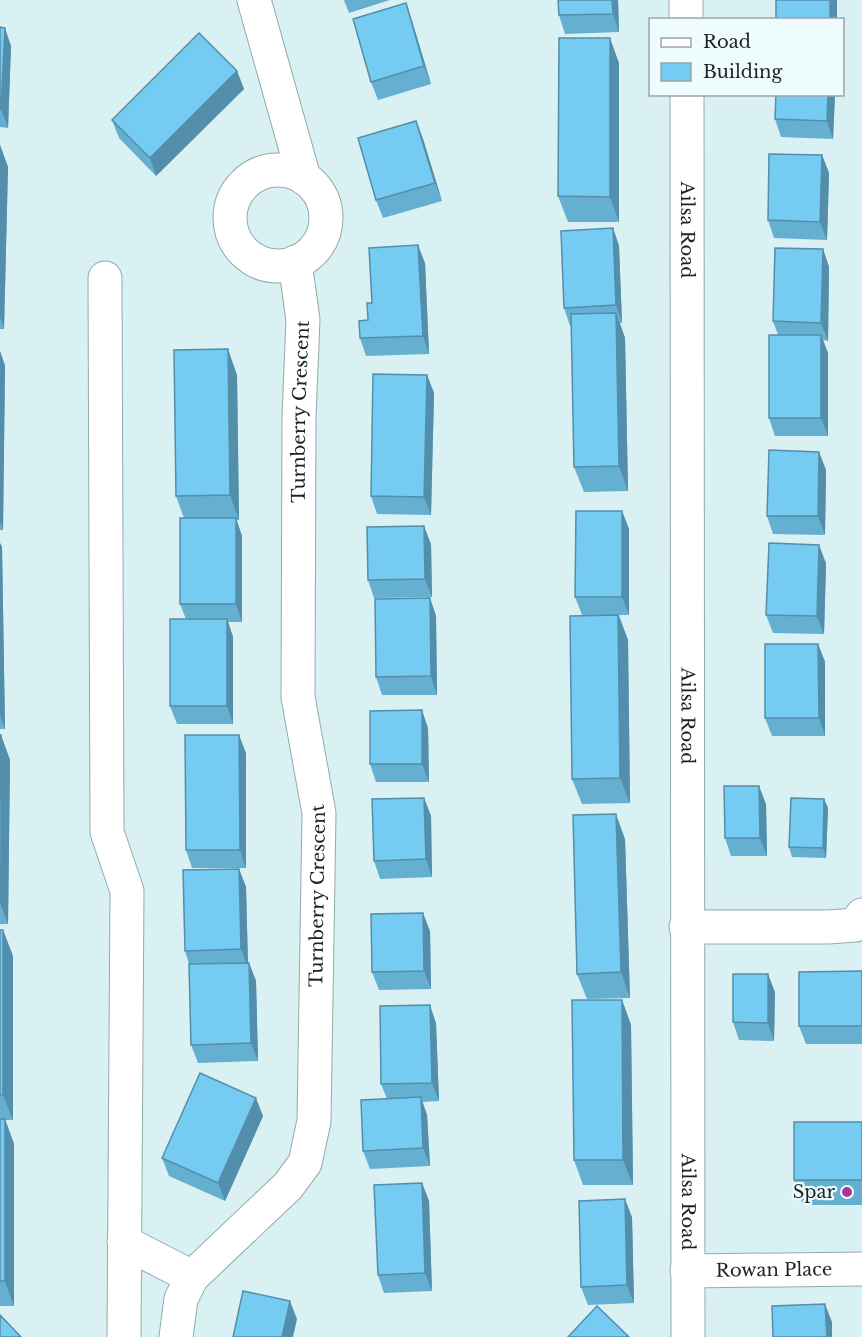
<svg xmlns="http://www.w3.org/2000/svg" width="862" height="1337" viewBox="0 0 862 1337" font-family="'Libre Baskerville',serif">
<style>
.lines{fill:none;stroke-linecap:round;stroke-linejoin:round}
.minor-casing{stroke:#93aaac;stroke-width:35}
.minor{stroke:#fff;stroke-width:33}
.wall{fill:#65afd1}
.shaded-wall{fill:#538eaa}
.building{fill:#76cbf3;stroke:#538eaa;stroke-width:1.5}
.poi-dot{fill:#a73794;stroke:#eefcfe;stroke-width:2}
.labels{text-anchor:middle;stroke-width:4.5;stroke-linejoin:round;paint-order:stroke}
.street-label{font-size:18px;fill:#1b2324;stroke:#eefcfe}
.poi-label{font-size:18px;fill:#1b2324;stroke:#eefcfe;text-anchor:end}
</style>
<rect width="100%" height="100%" fill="#d9f1f3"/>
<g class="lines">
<g class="minor-casing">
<g id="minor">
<path d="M 254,0 L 304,178"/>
<path d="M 686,0 L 686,20"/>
<path id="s1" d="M 687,94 L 688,1337"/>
<circle cx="278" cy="218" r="48"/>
<path d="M 105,278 L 107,832 L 127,891 L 124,1337"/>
<path d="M 686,927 L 828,927 L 855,925 L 862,915"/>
<path d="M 124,1242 L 192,1277"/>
<path id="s2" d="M 687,1271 L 862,1269"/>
<path id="s3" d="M 176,1337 L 181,1299 L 192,1277 L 288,1186 L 305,1163 L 314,1121 L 319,813 L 298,697 L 299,416 L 303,320 L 295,262"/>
</g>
</g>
<use href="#minor" class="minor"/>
</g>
<g class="wall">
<path d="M 344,0 L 390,0 L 349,13 Z"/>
<path d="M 558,0 L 618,0 L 619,32 L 565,34 L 559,15 Z"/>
<path d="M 412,21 L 431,84 L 378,100 L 371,82 Z"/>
<path d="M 0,27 L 11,46 L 8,128 L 0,127 Z"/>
<path d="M 619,63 L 619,222 L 568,222 L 558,196 Z"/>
<path d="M 237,71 L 244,89 L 156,176 L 119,138 L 112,120 Z"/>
<path d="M 835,94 L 833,139 L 781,137 L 775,119 Z"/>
<path d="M 416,121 L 423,139 L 442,201 L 383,218 L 376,200 Z"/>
<path d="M 0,145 L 8,167 L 4,329 L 0,329 Z"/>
<path d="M 822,155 L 829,173 L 827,240 L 774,238 L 768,220 Z"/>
<path d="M 613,228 L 619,246 L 622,323 L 620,323 L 625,338 L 628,491 L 584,492 L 574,467 L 571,326 L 570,326 L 564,308 Z"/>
<path d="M 823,249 L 829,267 L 828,341 L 823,340 L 828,353 L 828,436 L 775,436 L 769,418 L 778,335 L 773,321 Z"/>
<path d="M 425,263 L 429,354 L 366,356 L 360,338 L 368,320 Z"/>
<path d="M 0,351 L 5,366 L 3,530 L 0,530 Z"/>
<path d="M 237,375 L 239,520 L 236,520 L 242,536 L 242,622 L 228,622 L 233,637 L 233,724 L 177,724 L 170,706 L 186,619 L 180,604 L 184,518 L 176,496 Z"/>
<path d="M 427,375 L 434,393 L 431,515 L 377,514 L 371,496 Z"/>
<path d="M 819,452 L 826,470 L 825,535 L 773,534 L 767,516 Z"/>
<path d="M 622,511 L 629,529 L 629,615 L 619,615 L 628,640 L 630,803 L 582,804 L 572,779 L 611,615 L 582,615 L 575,597 Z"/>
<path d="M 0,543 L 2,547 L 5,729 L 0,729 Z"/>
<path d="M 431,544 L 432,597 L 374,598 L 368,580 Z"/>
<path d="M 826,563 L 824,634 L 773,633 L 766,615 Z"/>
<path d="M 430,598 L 436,616 L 437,695 L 382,695 L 376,677 Z"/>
<path d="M 818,644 L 825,662 L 825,736 L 772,736 L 765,718 Z"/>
<path d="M 428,728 L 429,782 L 376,782 L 370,764 Z"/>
<path d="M 0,735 L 10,760 L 8,924 L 0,924 Z"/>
<path d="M 246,753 L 246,868 L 192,868 L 186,850 Z"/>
<path d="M 424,798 L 431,816 L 432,877 L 380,879 L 374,861 Z"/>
<path d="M 824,799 L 828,808 L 826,858 L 792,857 L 789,847 Z"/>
<path d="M 766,804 L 767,856 L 731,856 L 725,838 Z"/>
<path d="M 625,839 L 630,998 L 587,999 L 577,974 Z"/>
<path d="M 239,869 L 246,887 L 248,963 L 249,963 L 256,981 L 258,1061 L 198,1063 L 191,1045 L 189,964 L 185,951 Z"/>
<path d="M 0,930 L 3,930 L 13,956 L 13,1120 L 5,1120 L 14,1144 L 14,1306 L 0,1306 Z"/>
<path d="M 430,931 L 431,989 L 379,990 L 372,972 Z"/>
<path d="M 862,971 L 862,1044 L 806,1044 L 799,1026 Z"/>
<path d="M 775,992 L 774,1041 L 739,1040 L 733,1022 Z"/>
<path d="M 622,1000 L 631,1025 L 633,1185 L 583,1185 L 574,1160 Z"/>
<path d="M 436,1023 L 439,1101 L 422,1102 L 427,1115 L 430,1166 L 370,1169 L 363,1151 L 387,1099 L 381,1084 Z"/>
<path d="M 263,1116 L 225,1201 L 169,1176 L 162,1158 Z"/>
<path d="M 862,1122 L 862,1205 L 803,1205 L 794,1180 Z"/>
<path d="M 422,1183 L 429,1201 L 432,1291 L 384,1293 L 378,1275 Z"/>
<path d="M 632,1217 L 634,1303 L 588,1305 L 581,1287 Z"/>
</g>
<g class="shaded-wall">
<path d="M 612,0 L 618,0 L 619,32 L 613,14 Z"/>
<rect x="830" y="0" width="7" height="20"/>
<path d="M 406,3 L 412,21 L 431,84 L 424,66 Z"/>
<path d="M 5,28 L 11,46 L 8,128 L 1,109 Z"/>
<path d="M 610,38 L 619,63 L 619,222 L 610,197 Z"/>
<path d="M 237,71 L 244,89 L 156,176 L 150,158 Z"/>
<path d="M 828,94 L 835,94 L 833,139 L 827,121 Z"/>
<path d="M 416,121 L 423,139 L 442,201 L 435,183 Z"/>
<path d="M 0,145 L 8,167 L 4,329 L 0,317 Z"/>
<path d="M 822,155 L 829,173 L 827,240 L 820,222 Z"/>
<path d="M 613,228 L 619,246 L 622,323 L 616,305 Z"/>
<path d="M 418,245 L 425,263 L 429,354 L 423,336 Z"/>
<path d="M 823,249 L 829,267 L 828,341 L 821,323 Z"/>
<path d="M 616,313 L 625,338 L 628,491 L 619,466 Z"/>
<path d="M 821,335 L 828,353 L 828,436 L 821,418 Z"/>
<path d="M 228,349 L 237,375 L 239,520 L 230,495 Z"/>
<path d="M 0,351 L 5,366 L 3,530 L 0,521 Z"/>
<path d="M 427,375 L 434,393 L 431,515 L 424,497 Z"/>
<path d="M 819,452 L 826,470 L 825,535 L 818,516 Z"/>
<path d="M 622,511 L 629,529 L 629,615 L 622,597 Z"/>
<path d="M 236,518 L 242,536 L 242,622 L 236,604 Z"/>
<path d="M 424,526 L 431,544 L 432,597 L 425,579 Z"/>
<path d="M 0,543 L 2,547 L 5,729 L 0,715 Z"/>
<path d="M 819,545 L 826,563 L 824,634 L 817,616 Z"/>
<path d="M 430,598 L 436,616 L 437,695 L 431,676 Z"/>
<path d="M 618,615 L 628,640 L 630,803 L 620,778 Z"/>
<path d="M 227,619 L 233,637 L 233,724 L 227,706 Z"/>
<path d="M 818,644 L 825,662 L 825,736 L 819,718 Z"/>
<path d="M 422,710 L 428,728 L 429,782 L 422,764 Z"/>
<path d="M 1,735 L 10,760 L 8,924 L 0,903 Z"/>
<path d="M 239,735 L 246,753 L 246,868 L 240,850 Z"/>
<path d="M 759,786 L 766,804 L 767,856 L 760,838 Z"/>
<path d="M 424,798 L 431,816 L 432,877 L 426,859 Z"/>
<path d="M 824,799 L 828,808 L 826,858 L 823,848 Z"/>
<path d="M 616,814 L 625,839 L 630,998 L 621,972 Z"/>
<path d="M 239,869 L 246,887 L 248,967 L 241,949 Z"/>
<path d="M 423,913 L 430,931 L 431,989 L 424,971 Z"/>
<path d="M 3,930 L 13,956 L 13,1120 L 3,1095 Z"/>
<path d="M 249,963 L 256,981 L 258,1061 L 251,1043 Z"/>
<path d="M 768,974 L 775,992 L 774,1041 L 768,1023 Z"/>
<path d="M 622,1000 L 631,1025 L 633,1185 L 623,1160 Z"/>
<path d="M 430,1005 L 436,1023 L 439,1101 L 432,1083 Z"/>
<path d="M 421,1097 L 427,1115 L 430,1166 L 423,1148 Z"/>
<path d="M 256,1098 L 263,1116 L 225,1201 L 218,1183 Z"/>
<path d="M 5,1119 L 14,1144 L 14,1306 L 5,1281 Z"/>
<path d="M 422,1183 L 429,1201 L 432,1291 L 425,1273 Z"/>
<path d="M 625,1199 L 632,1217 L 634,1303 L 627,1285 Z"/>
<path d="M 290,1301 L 297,1319 L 293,1337 L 282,1337 Z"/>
<path d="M 825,1304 L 832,1322 L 832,1337 L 827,1337 Z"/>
</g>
<g class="building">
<path d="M 558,0 L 612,0 L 613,14 L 559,15 Z"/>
<rect x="776" y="0" width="54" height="20"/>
<path d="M 406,3 L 424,66 L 371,82 L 353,19 Z"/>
<path d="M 0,27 L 5,28 L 1,109 L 0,109 Z"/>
<path d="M 199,33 L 237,71 L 150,158 L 112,120 Z"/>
<path d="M 559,38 L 610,38 L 610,197 L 558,196 Z"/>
<path d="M 776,94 L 828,94 L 827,121 L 775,119 Z"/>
<path d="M 416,121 L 435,183 L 376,200 L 358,138 Z"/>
<path d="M 769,154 L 822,155 L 820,222 L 768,220 Z"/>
<path d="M 613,228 L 616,305 L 564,308 L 561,231 Z"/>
<path d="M 418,245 L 423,336 L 360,338 L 359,321 L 368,320 L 367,303 L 372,303 L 369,248 Z"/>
<path d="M 775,248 L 823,249 L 821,323 L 773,321 Z"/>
<path d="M 616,313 L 619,466 L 574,467 L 571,314 Z"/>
<rect x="769" y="335" width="52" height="83"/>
<path d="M 228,349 L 230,495 L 176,496 L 174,350 Z"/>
<path d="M 373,374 L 427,375 L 424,497 L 371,496 Z"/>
<path d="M 769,450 L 819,452 L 818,516 L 767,516 Z"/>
<path d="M 576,511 L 622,511 L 622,597 L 575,597 Z"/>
<rect x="180" y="518" width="56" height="86"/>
<path d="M 424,526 L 425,579 L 368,580 L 367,527 Z"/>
<path d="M 769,543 L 819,545 L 817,616 L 766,615 Z"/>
<path d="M 430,598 L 431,676 L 376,677 L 375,599 Z"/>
<path d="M 618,615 L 620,778 L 572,779 L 570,616 Z"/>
<rect x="170" y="619" width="57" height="87"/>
<path d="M 765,644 L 818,644 L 819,718 L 765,718 Z"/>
<path d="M 422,710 L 422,764 L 370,764 L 370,711 Z"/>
<path d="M 0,735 L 1,735 L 0,803 Z"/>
<path d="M 185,735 L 239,735 L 240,850 L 186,850 Z"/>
<path d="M 724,786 L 759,786 L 760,838 L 725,838 Z"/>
<path d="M 424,798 L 426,859 L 374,861 L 372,799 Z"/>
<path d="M 791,798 L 824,799 L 823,848 L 789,847 Z"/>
<path d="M 616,814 L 621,972 L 577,974 L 573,815 Z"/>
<path d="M 239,869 L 241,949 L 185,951 L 183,870 Z"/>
<path d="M 423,913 L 424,971 L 372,972 L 371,914 Z"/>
<rect x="0" y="930" width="3" height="165"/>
<path d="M 249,963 L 251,1043 L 191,1045 L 189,964 Z"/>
<path d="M 862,971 L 862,1026 L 799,1026 L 799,972 Z"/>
<path d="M 733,974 L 768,974 L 768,1023 L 733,1022 Z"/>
<path d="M 572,1000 L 622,1000 L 623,1160 L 574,1160 Z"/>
<path d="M 430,1005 L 432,1083 L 381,1084 L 380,1006 Z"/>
<path d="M 200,1073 L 256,1098 L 218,1183 L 162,1158 Z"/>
<path d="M 421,1097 L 423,1148 L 363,1151 L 361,1100 Z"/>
<rect x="0" y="1119" width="5" height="162"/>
<rect x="794" y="1122" width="68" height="58"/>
<path d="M 422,1183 L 425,1273 L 378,1275 L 374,1185 Z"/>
<path d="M 625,1199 L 627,1285 L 581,1287 L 579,1201 Z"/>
<path d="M 243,1291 L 290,1301 L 282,1337 L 233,1337 Z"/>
<path d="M 825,1304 L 827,1337 L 773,1337 L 772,1306 Z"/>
<path d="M 597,1306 L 629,1337 L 568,1337 Z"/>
<path d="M 0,1315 L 21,1337 L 0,1337 Z"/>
</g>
<circle class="poi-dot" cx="847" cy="1192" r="6"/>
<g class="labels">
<g class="street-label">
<text dy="6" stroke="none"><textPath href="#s1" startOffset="136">Ailsa Road</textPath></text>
<text dy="6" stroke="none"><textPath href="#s3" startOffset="978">Turnberry Crescent</textPath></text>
<text dy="6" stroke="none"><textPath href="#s1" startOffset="622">Ailsa Road</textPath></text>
<text dy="6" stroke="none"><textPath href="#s3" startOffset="492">Turnberry Crescent</textPath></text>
<text dy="6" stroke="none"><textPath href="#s1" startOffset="1108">Ailsa Road</textPath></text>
<text dy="6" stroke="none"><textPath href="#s2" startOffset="87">Rowan Place</textPath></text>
</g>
<g class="poi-label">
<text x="835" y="1198">Spar</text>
</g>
</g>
<rect x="649" y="18" width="195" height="78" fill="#eefcfe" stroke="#9aa5a7" stroke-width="1.5"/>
<rect x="661" y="38" width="30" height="9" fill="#ffffff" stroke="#9aa5a7" stroke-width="1.5"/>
<text x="703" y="48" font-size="18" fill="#1b2324">Road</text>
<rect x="661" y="63" width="30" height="18" fill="#76cbf3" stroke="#9aa5a7" stroke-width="1.5"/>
<text x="703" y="78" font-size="18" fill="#1b2324">Building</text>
</svg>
